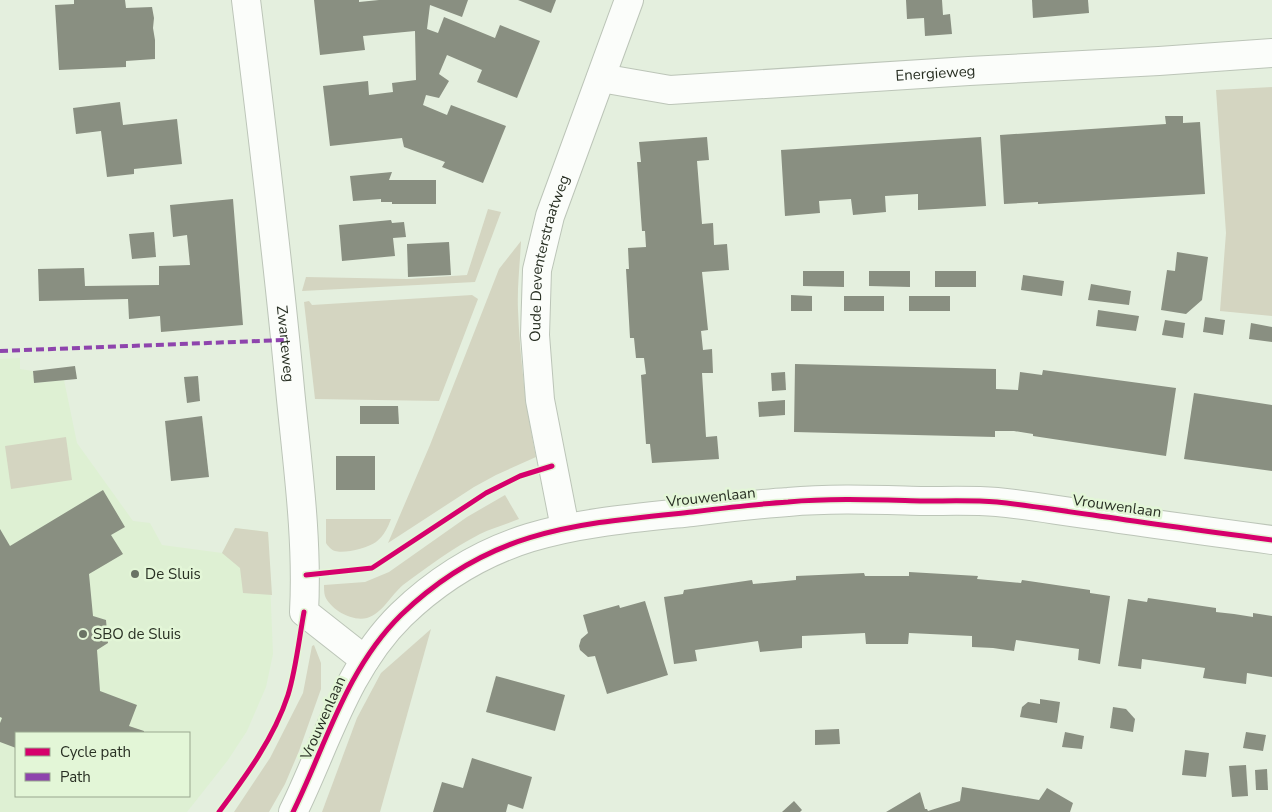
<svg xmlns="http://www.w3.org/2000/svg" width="1272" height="812" viewBox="0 0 1272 812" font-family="'Nunito Sans',sans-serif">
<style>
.built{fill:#def0d3;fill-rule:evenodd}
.green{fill:#d4d5c1}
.building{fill:#898f81}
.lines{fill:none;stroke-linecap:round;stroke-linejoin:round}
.minor-casing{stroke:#bcc5b8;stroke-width:30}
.minor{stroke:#fbfdfa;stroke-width:28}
.quiet{stroke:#8e44ad;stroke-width:4;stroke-dasharray:8 4;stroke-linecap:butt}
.cycleway-casing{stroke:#e3f6d7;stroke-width:8}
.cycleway{stroke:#d6006c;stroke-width:5}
.poi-dot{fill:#6a7365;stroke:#e3f6d7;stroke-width:2}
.labels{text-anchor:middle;stroke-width:5;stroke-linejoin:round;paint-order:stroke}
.street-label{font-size:15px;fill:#293024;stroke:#e3f6d7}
.poi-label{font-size:15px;fill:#293024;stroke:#e3f6d7;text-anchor:start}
</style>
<rect width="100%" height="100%" fill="#e4efde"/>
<path class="built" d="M 20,358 L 20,369 L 33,371 L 34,383 L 64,380 L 77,443 L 133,521 L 150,523 L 162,545 L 222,553 L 235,528 L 268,532 L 273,654 L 266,687 L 247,731 L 228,760 L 187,812 L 0,812 L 0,359 ZM 16,733 L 189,733 L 189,796 L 16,796 Z"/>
<g class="green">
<path d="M 1272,87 L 1272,316 L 1220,311 L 1226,233 L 1216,90 Z"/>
<path d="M 488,209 L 501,212 L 475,282 L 302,291 L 306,277 L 407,279 L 467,275 Z"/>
<path d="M 521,241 C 520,264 517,287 518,310 C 520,360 526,408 536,457 L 496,475 L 474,487 L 388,543 L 430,445 L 499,269 Z"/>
<path d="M 472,295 L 478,299 L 439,401 L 315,399 L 304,302 L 309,301 L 312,305 Z"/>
<path d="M 66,437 L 72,480 L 11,489 L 5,446 Z"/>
<path d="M 505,495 L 519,519 C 507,524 492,528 480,534 C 453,548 427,567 403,585 C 391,595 382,614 367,618 C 352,622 330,609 325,596 C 324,593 324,588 324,585 L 365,582 L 389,572 L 467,517 Z"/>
<path d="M 326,519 L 391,519 C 388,527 384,536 376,542 C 368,548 344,554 335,551 C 331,550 328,546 326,543 Z"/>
<path d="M 235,528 L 268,532 L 272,595 L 243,593 L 240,568 L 222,553 Z"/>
<path d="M 431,629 L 380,812 L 322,812 L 357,718 L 381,673 Z"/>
<path d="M 314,645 L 321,663 L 321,689 L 299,751 L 285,784 L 269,812 L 234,812 L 270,758 L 303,693 L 312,646 Z"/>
</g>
<g class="building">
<path d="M 74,0 L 125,0 L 126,8 L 152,7 L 154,18 L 153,28 L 155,40 L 155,59 L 126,61 L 126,67 L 59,70 L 55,5 L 74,4 Z"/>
<path d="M 314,0 L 359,0 L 359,2 L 379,0 L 468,0 L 462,17 L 430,5 L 427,29 L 438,33 L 444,17 L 495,38 L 500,25 L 540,41 L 517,98 L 477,82 L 482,70 L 447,55 L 439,74 L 449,81 L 439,98 L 426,95 L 423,105 L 447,115 L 451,105 L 506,126 L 483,183 L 442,167 L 445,162 L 404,147 L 402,138 L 330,146 L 323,86 L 368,81 L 369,95 L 393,92 L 392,83 L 416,80 L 415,31 L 363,36 L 365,50 L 320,55 Z"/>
<path d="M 518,0 L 556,0 L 551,13 Z"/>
<path d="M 906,0 L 942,0 L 943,15 L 950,14 L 952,34 L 925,36 L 924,18 L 907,19 Z"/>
<path d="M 1032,0 L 1088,0 L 1089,13 L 1033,18 Z"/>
<path d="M 120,102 L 123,125 L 177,119 L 182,164 L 134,169 L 134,174 L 107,177 L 101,131 L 76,134 L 73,108 Z"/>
<path d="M 1165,116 L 1183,116 L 1183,123 L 1200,122 L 1205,194 L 1038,204 L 1038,202 L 1004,204 L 1000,135 L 1166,124 Z"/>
<path d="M 707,137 L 709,160 L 697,161 L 702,224 L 713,223 L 714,245 L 727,244 L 729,270 L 702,272 L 708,330 L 701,331 L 703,350 L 712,349 L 713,373 L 702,373 L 706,437 L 717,436 L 719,459 L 652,463 L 650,444 L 646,444 L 641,375 L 646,374 L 644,358 L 636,358 L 634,338 L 630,338 L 626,269 L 629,269 L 628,248 L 646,247 L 645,231 L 642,231 L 637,162 L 641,162 L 639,142 Z"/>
<path d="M 981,137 L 986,206 L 918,210 L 918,194 L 885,196 L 886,212 L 853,215 L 851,199 L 819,201 L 820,213 L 785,216 L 781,150 Z"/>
<path d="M 392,172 L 389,180 L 436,180 L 436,204 L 392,204 L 392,202 L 381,202 L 381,199 L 353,201 L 350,176 Z"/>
<path d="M 233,199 L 243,325 L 161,332 L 160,316 L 129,319 L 128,299 L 39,301 L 38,269 L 84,268 L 85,286 L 159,285 L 159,266 L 190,265 L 187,235 L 173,237 L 170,205 Z"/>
<path d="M 391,220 L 392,223 L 404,222 L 406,237 L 393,238 L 395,256 L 342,261 L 339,225 Z"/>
<path d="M 154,232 L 156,257 L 132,259 L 129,234 Z"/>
<path d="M 449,242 L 451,275 L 408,277 L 407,244 Z"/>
<path d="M 1177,252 L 1208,257 L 1202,300 L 1186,314 L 1161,310 L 1167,270 L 1175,271 Z"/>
<path d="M 803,271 L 844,271 L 844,287 L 803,286 Z"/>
<path d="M 869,271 L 910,271 L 910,287 L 869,286 Z"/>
<rect x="935" y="271" width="41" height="16"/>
<path d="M 1023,275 L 1064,281 L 1062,296 L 1021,290 Z"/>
<path d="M 1091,284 L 1131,291 L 1129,305 L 1088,300 Z"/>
<path d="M 791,295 L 812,296 L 812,311 L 791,311 Z"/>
<rect x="844" y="296" width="40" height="15"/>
<rect x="909" y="296" width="41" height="15"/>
<path d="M 1098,310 L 1139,316 L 1136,331 L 1096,326 Z"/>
<path d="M 1205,317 L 1225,320 L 1223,335 L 1203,332 Z"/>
<path d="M 1165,320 L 1185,323 L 1183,338 L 1162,335 Z"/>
<path d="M 1251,323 L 1272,327 L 1272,342 L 1249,339 Z"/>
<path d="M 795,364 L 996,369 L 996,389 L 1018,390 L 1020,372 L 1042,375 L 1043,370 L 1176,388 L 1166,456 L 1033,436 L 1033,434 L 1014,431 L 995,431 L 995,437 L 794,432 Z"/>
<path d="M 75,366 L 77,379 L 34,383 L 33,371 Z"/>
<path d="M 785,372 L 786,390 L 772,391 L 771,373 Z"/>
<path d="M 198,376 L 200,401 L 187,403 L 184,377 Z"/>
<path d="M 1194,393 L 1272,405 L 1272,471 L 1184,459 Z"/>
<path d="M 785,400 L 785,415 L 759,417 L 758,402 Z"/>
<path d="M 360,406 L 398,406 L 399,424 L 360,424 Z"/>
<path d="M 202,416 L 209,477 L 171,481 L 165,421 Z"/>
<rect x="336" y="456" width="39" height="34"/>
<path d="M 103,490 L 125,527 L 111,535 L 123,554 L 89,574 L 93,616 L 106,620 L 108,643 L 97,650 L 100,691 L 137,705 L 129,726 L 144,731 L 144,733 L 16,733 L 16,748 L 0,742 L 0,723 L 2,718 L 0,717 L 0,529 L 10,546 Z"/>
<path d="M 909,572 L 978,576 L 977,579 L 1021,583 L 1022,580 L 1090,590 L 1090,593 L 1110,596 L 1100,664 L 1078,660 L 1079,649 L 1016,640 L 1014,651 L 993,648 L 972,647 L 972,636 L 909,633 L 908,644 L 866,644 L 865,633 L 802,636 L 802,648 L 760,652 L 758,641 L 695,650 L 697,661 L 674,664 L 664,597 L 683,594 L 684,590 L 752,580 L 753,584 L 796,580 L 796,576 L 864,573 L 865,576 L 909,576 Z"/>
<path d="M 1148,598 L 1216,608 L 1216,612 L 1234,614 L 1253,617 L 1253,613 L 1272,616 L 1272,677 L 1247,673 L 1246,684 L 1203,678 L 1205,668 L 1142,659 L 1141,669 L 1118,666 L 1128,599 L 1147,602 Z"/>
<path d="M 645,601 L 668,675 L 607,694 L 595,656 L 588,657 L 580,650 L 579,646 L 581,639 L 588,633 L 583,615 L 619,605 L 620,608 Z"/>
<path d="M 496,676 L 565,695 L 555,731 L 486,712 Z"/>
<path d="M 1040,699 L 1060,702 L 1057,723 L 1020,717 L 1022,707 L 1028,702 L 1040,704 Z"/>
<path d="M 1113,707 L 1126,709 L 1135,719 L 1133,732 L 1110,728 Z"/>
<path d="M 839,729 L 840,744 L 815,745 L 815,730 Z"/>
<path d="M 1065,732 L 1084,736 L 1082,749 L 1062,747 Z"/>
<path d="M 1246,732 L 1266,735 L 1263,751 L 1243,748 Z"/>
<path d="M 1185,750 L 1209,753 L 1206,777 L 1182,775 Z"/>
<path d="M 472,758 L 532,777 L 523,809 L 508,804 L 506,812 L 433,812 L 442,782 L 463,788 Z"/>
<path d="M 1246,765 L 1248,796 L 1232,797 L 1229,766 Z"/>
<path d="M 1267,769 L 1268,790 L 1256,790 L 1255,770 Z"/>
<path d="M 962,787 L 1039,800 L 1047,788 L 1073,803 L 1070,812 L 886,812 L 920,792 L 925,809 L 927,809 L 928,811 L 960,801 Z"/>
<path d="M 794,801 L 802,810 L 800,812 L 782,812 Z"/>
</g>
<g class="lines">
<g class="minor-casing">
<g id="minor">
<path id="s1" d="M 246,0 C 262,129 278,259 290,389 C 297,462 308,538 304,612 L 365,660"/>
<path id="s2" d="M 601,78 L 670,90 L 969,71 L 1159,61 L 1272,53"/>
<path id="s3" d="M 565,528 L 540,400 L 535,335 L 537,270 L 550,216 L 629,0"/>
<path d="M 293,812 C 326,745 346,669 401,615 C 490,529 576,524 692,512 C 724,508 756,504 788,502 C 833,498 879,500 924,501 C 948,501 973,500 997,502 C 1029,505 1061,511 1093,515 C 1152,524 1212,532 1272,540"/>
</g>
</g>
<use href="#minor" class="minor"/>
<path class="quiet" d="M 0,351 L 285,340"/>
<g class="cycleway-casing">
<g id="cycleway">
<path d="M 306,575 L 372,568 L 486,493 L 520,476 L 552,466"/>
<path d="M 219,812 C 246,776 274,738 288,695 C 296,669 299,639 304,612"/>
<path d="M 293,812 C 326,745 346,669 401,615 C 490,529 576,524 692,512 C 724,508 756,504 788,502 C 833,498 879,500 924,501 C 948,501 973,500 997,502 C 1029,505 1061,511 1093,515 C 1152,524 1212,532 1272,540"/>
</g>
</g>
<use href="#cycleway" class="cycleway"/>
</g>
<g class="poi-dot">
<circle cx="135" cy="574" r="5"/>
<circle cx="83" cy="634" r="5"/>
</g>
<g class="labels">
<g class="street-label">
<text dy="5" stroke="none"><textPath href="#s2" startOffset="336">Energieweg</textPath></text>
<text dy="5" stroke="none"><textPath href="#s3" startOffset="274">Oude Deventerstraatweg</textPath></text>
<text dy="5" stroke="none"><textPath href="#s1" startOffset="346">Zwarteweg</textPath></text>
<text transform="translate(711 497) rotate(-6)" y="5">Vrouwenlaan</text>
<text transform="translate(1117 506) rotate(8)" y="5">Vrouwenlaan</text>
<text transform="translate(323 718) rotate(-66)" y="5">Vrouwenlaan</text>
</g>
<g class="poi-label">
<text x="145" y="579">De Sluis</text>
<text x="93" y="639">SBO de Sluis</text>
</g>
</g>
<rect x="15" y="732" width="175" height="65" fill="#e3f6d7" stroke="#99a78f"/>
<rect x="25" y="748" width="25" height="8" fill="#d6006c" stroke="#99a78f"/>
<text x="60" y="757" font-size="15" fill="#293024">Cycle path</text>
<rect x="25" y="773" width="25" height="8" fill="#8e44ad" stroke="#99a78f"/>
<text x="60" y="782" font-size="15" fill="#293024">Path</text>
</svg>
